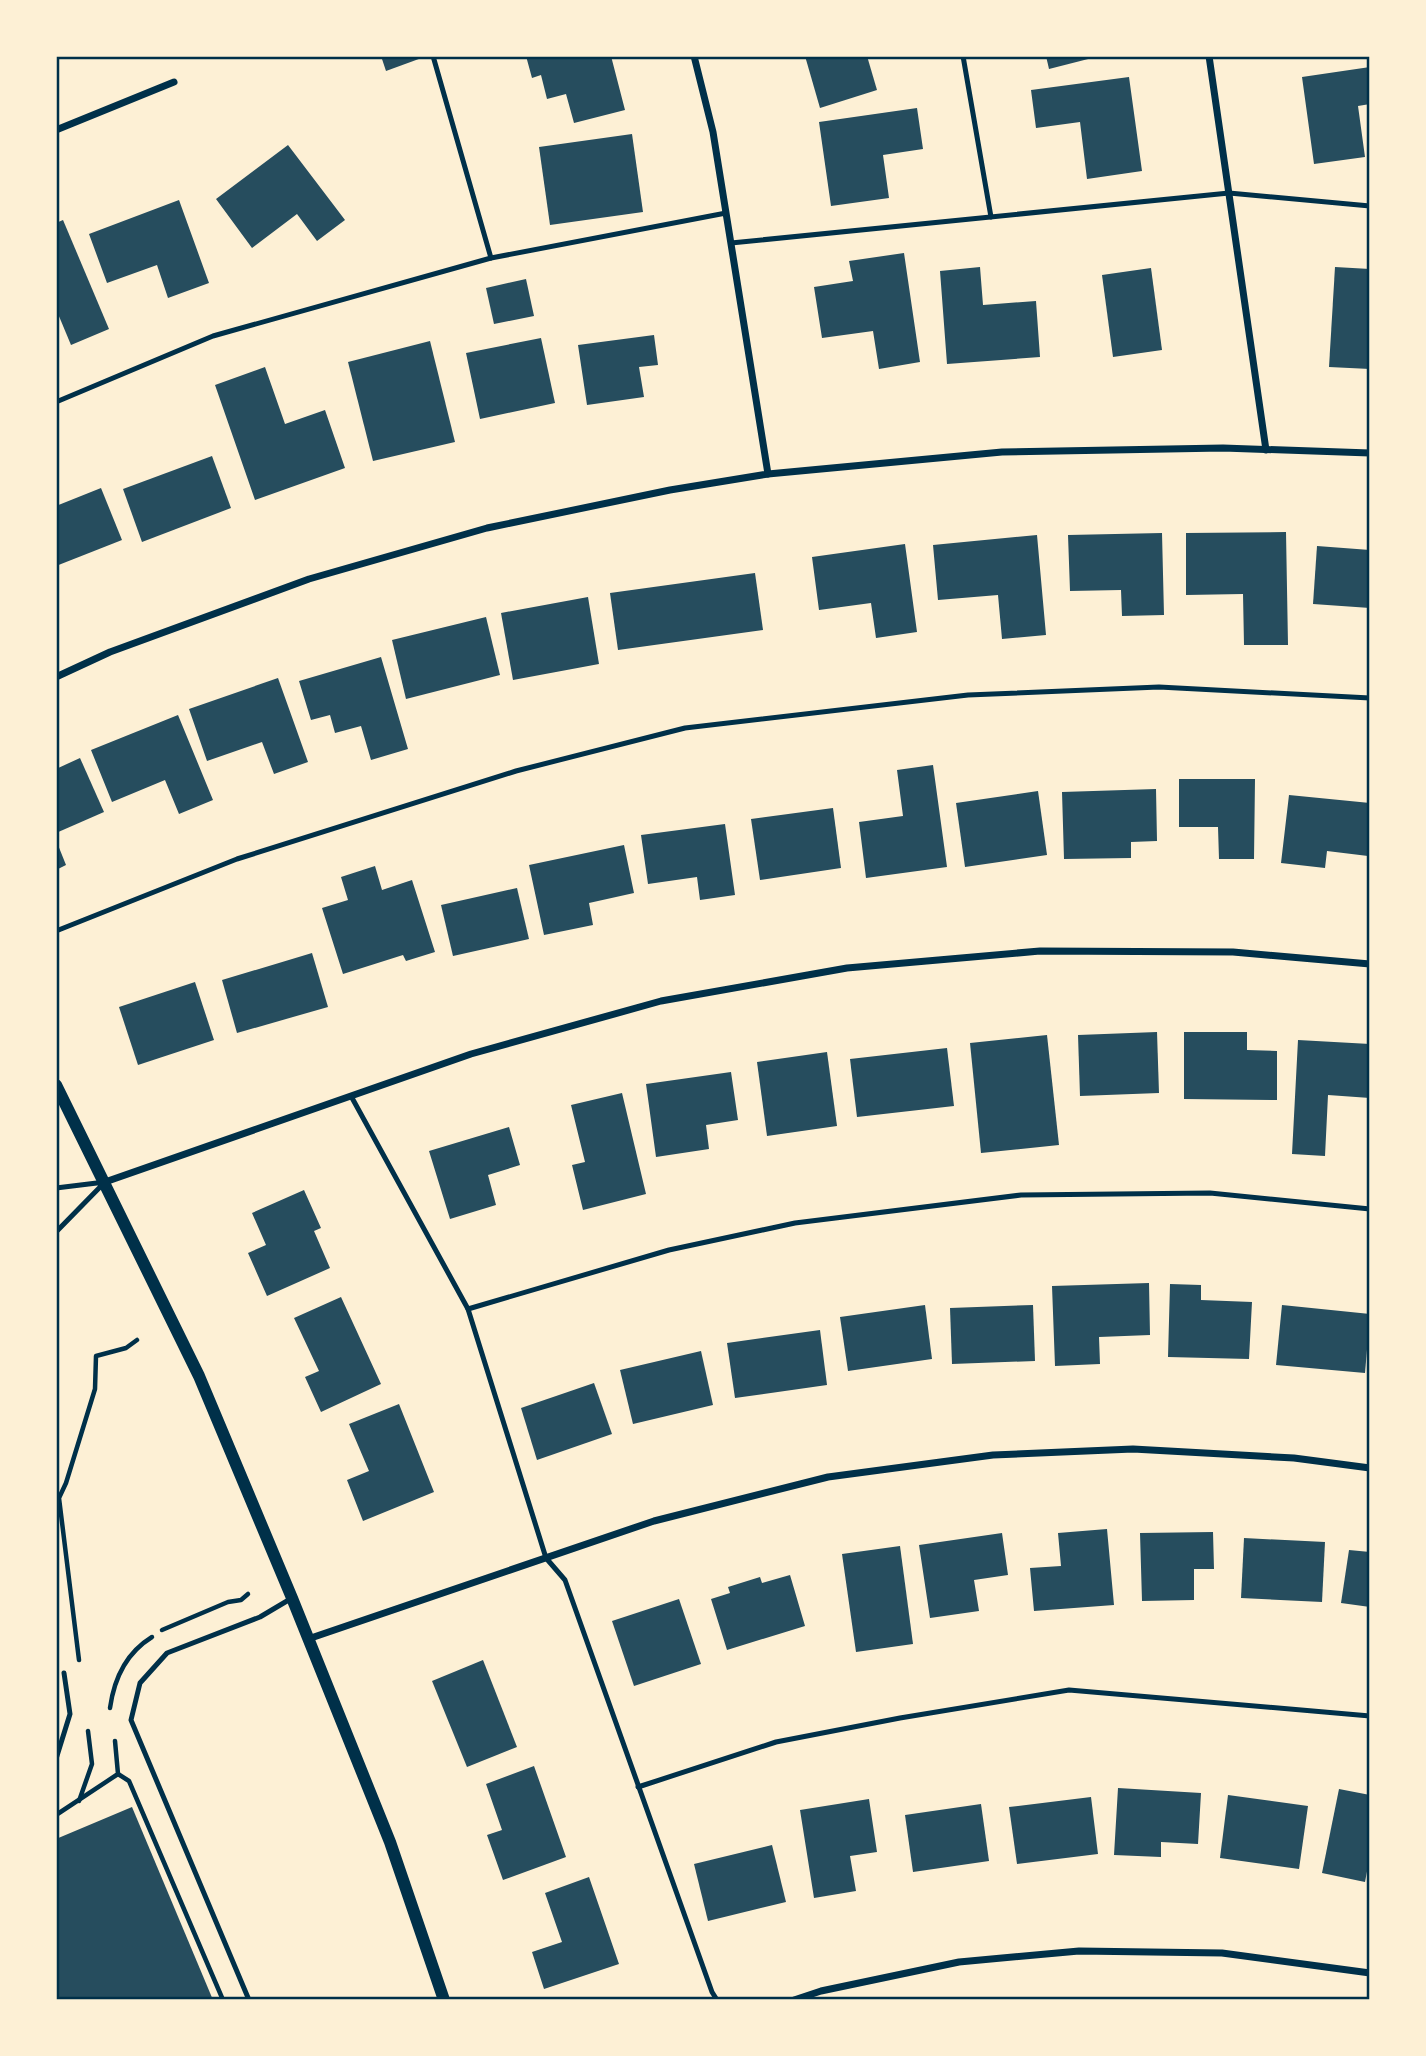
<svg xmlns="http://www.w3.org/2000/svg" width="1426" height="2056" viewBox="0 0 1426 2056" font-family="Helvetica,sans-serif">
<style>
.building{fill:#264d5e}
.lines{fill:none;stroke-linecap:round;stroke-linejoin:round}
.path{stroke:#003049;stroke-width:4.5}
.service{stroke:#003049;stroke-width:5}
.minor{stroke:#003049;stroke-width:7}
.tertiary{stroke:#003049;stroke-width:12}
.neatline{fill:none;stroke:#003049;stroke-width:2.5}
</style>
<rect width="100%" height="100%" fill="#fdf0d5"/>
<g class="building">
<path d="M 381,56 L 427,56 L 386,71 Z"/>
<path d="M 526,56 L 611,56 L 625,110 L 574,123 L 566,94 L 547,99 L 541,75 L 532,78 Z"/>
<path d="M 805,56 L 867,56 L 877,90 L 820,108 Z"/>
<path d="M 1046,56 L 1096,56 L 1096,57 L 1049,69 Z"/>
<path d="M 1370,67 L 1370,104 L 1358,106 L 1365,157 L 1314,164 L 1302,77 Z"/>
<path d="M 1129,77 L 1142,171 L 1087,179 L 1080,122 L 1036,128 L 1031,90 Z"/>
<path d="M 917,108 L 923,149 L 883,155 L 889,198 L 831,206 L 819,122 Z"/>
<path d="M 632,134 L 643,212 L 550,225 L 539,147 Z"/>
<path d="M 288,145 L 345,220 L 317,241 L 297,214 L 252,248 L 216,199 Z"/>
<path d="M 179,200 L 209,283 L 168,298 L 157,265 L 107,283 L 89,234 Z"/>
<path d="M 63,220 L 109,329 L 71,345 L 56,309 L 56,223 Z"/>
<path d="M 904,253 L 920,362 L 879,369 L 873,331 L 822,338 L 814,287 L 853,281 L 849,261 Z"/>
<path d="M 980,267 L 983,305 L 1036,301 L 1040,357 L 947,364 L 940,271 Z"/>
<path d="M 1335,267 L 1370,269 L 1370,369 L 1329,367 Z"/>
<path d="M 1151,268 L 1162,350 L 1113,357 L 1102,275 Z"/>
<path d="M 526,279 L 534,316 L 494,324 L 486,288 Z"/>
<path d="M 654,335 L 658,365 L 639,367 L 644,397 L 587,405 L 578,345 Z"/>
<path d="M 541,338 L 555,403 L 480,419 L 466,353 Z"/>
<path d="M 430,341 L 455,442 L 373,461 L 348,362 Z"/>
<path d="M 265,367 L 285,424 L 325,410 L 345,468 L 255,500 L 215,385 Z"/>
<path d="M 212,456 L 231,508 L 142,542 L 123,489 Z"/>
<path d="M 101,488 L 122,540 L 56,566 L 56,506 Z"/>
<path d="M 1286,532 L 1288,645 L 1244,645 L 1243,594 L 1186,595 L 1186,533 Z"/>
<path d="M 1162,533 L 1164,615 L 1122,616 L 1121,590 L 1070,591 L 1068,535 Z"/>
<path d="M 1037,535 L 1046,635 L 1002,639 L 998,595 L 938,600 L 933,545 Z"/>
<path d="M 905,544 L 917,632 L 876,638 L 871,603 L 819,610 L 812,557 Z"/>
<path d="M 1317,546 L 1370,550 L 1370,608 L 1313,604 Z"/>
<path d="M 755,573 L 763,630 L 618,650 L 610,593 Z"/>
<path d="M 588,597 L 599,664 L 513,680 L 501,613 Z"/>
<path d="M 486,617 L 500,675 L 406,699 L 392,640 Z"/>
<path d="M 381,657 L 408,749 L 371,760 L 361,726 L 335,733 L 330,715 L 311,720 L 299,681 Z"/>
<path d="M 278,678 L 308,762 L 274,774 L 262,742 L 207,761 L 189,709 Z"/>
<path d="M 178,715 L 213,800 L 179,814 L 165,780 L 112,802 L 91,750 Z"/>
<path d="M 80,758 L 104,812 L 56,833 L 56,769 Z"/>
<path d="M 933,765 L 947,867 L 866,878 L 859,822 L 903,816 L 897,770 Z"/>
<path d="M 1179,779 L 1255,779 L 1254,859 L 1219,859 L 1218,827 L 1179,827 Z"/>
<path d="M 1156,789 L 1157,841 L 1131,842 L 1131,858 L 1064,859 L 1062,792 Z"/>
<path d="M 1038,791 L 1047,855 L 965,867 L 956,803 Z"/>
<path d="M 1289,795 L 1370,803 L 1368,856 L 1327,851 L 1325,868 L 1281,863 Z"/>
<path d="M 833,808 L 841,868 L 760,880 L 751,819 Z"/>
<path d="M 725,824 L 735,895 L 700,900 L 697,877 L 648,884 L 641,835 Z"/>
<path d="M 56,840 L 66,865 L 56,870 Z"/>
<path d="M 624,845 L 634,893 L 589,903 L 593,925 L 544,935 L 529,865 Z"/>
<path d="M 375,866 L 382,890 L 412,880 L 435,952 L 406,961 L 403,955 L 343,974 L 322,908 L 348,900 L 341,877 Z"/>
<path d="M 517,888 L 529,939 L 453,956 L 441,905 Z"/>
<path d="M 312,953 L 328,1007 L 237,1033 L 222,980 Z"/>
<path d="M 195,982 L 214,1040 L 138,1065 L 119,1007 Z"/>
<path d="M 1157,1032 L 1159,1093 L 1080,1096 L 1078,1035 Z"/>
<path d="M 1184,1032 L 1247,1032 L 1247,1050 L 1277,1051 L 1277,1100 L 1184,1099 Z"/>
<path d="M 1047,1035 L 1059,1145 L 981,1153 L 970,1043 Z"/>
<path d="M 1298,1040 L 1370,1044 L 1370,1098 L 1328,1095 L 1325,1156 L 1292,1154 Z"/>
<path d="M 947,1048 L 954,1106 L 857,1117 L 850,1059 Z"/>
<path d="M 827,1052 L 837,1126 L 767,1136 L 757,1062 Z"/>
<path d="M 731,1072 L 738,1120 L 706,1125 L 709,1149 L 656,1157 L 646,1084 Z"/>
<path d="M 622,1093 L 646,1194 L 583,1210 L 572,1165 L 585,1162 L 571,1105 Z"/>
<path d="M 509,1127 L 520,1165 L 488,1175 L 496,1205 L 450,1219 L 429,1151 Z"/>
<path d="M 304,1190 L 321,1228 L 314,1231 L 330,1268 L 267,1296 L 248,1253 L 266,1245 L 252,1213 Z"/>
<path d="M 1149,1283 L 1150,1335 L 1099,1337 L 1100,1364 L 1055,1366 L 1052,1286 Z"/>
<path d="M 1170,1284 L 1201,1285 L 1201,1300 L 1252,1302 L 1249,1359 L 1168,1357 Z"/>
<path d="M 341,1297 L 381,1384 L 321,1412 L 305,1377 L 319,1371 L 294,1318 Z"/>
<path d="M 925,1305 L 932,1359 L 848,1371 L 840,1317 Z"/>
<path d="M 1033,1305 L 1035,1361 L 952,1364 L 950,1308 Z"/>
<path d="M 1282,1305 L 1370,1314 L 1365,1373 L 1276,1365 Z"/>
<path d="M 820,1330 L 827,1385 L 735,1398 L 727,1343 Z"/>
<path d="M 701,1351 L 713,1405 L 633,1424 L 620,1370 Z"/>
<path d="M 594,1383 L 612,1434 L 537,1460 L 521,1408 Z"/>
<path d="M 399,1404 L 434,1492 L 363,1521 L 347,1480 L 369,1471 L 349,1424 Z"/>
<path d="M 1107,1529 L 1114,1605 L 1034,1611 L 1030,1568 L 1061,1566 L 1058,1533 Z"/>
<path d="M 1213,1532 L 1214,1569 L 1194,1569 L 1194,1600 L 1142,1601 L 1140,1533 Z"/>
<path d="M 1002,1533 L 1008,1575 L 974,1580 L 979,1611 L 930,1618 L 919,1545 Z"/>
<path d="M 1244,1538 L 1325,1542 L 1322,1602 L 1241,1598 Z"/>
<path d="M 900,1546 L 913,1644 L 856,1652 L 842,1554 Z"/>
<path d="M 1349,1550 L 1370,1552 L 1370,1607 L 1341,1603 Z"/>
<path d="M 790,1575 L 805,1626 L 727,1650 L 711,1599 L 730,1593 L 728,1587 L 760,1577 L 762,1583 Z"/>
<path d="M 679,1599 L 701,1664 L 634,1686 L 612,1621 Z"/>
<path d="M 483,1660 L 517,1747 L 467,1767 L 432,1681 Z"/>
<path d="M 534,1766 L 566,1857 L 503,1880 L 487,1835 L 502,1830 L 486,1784 Z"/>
<path d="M 1118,1788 L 1201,1793 L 1198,1844 L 1161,1842 L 1161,1857 L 1114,1855 Z"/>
<path d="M 1339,1789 L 1370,1795 L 1370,1855 L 1365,1882 L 1322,1873 Z"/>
<path d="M 1228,1795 L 1308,1806 L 1299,1869 L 1220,1858 Z"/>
<path d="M 1091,1797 L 1098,1854 L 1017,1864 L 1009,1807 Z"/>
<path d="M 869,1799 L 877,1852 L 850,1856 L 856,1891 L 814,1898 L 800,1810 Z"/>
<path d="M 981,1804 L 989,1861 L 913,1872 L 905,1815 Z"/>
<path d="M 132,1807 L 213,2000 L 56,2000 L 56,1839 Z"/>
<path d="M 772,1845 L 786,1902 L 708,1921 L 694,1864 Z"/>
<path d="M 589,1877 L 619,1964 L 544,1989 L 532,1952 L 562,1942 L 545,1893 Z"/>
</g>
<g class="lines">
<g class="path">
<path d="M 162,1630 L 228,1602 L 241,1600 L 248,1594"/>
<path d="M 79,1660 L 59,1498 L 66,1483 L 95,1389 L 96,1356 L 126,1348 L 137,1340"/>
<path d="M 110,1708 C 114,1679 126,1653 152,1637"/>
<path d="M 118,1774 L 129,1781 L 223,2000"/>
<path d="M 79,1801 L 92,1764 L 88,1731"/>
<path d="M 56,1815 L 118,1774 L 115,1741"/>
</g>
<g class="service">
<path d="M 433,56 L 491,258"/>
<path d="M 963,56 L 991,217"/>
<path d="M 731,243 L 1229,193 L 1370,206"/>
<path d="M 56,402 L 213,336 L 491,258 L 726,213"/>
<path d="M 56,931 L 237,859 L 516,771 L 685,728 L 968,695 L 1159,687 L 1370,698"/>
<path d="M 351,1096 L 468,1309 L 546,1558 L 565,1580 L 712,1992 L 717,2000"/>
<path d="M 56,1188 L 105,1182 L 56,1232"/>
<path d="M 468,1309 L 669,1250 L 795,1223 L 1021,1195 L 1210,1193 L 1370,1209"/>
<path d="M 56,1759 L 70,1714 L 64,1673"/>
<path d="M 638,1787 L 776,1742 L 900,1718 L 1069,1690 L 1370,1716"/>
<path d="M 249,2000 L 131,1720 L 140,1683 L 167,1653 L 260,1617 L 292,1598"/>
</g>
<g class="minor">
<path d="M 694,56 L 713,132 L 768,474"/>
<path d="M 1209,56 L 1266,450"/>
<path d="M 56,130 L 174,82"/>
<path d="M 56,677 L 110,652 L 309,579 L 487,528 L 670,490 L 768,474 L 1002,452 L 1223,448 L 1370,453"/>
<path d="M 105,1182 L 471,1054 L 661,1001 L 847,968 L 1040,951 L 1233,952 L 1370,964"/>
<path d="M 308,1639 L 654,1521 L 828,1477 L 993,1455 L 1133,1449 L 1294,1458 L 1370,1468"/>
<path d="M 794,2000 L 821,1991 L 959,1962 L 1079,1951 L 1222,1953 L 1370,1973"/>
</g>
<path class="tertiary" d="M 56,1085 L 199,1376 L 292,1598 L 390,1842 L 444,2000"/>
</g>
<rect width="1426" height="2056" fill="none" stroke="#fdf0d5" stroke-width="116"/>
<rect x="58" y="58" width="1310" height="1940" class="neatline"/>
</svg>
